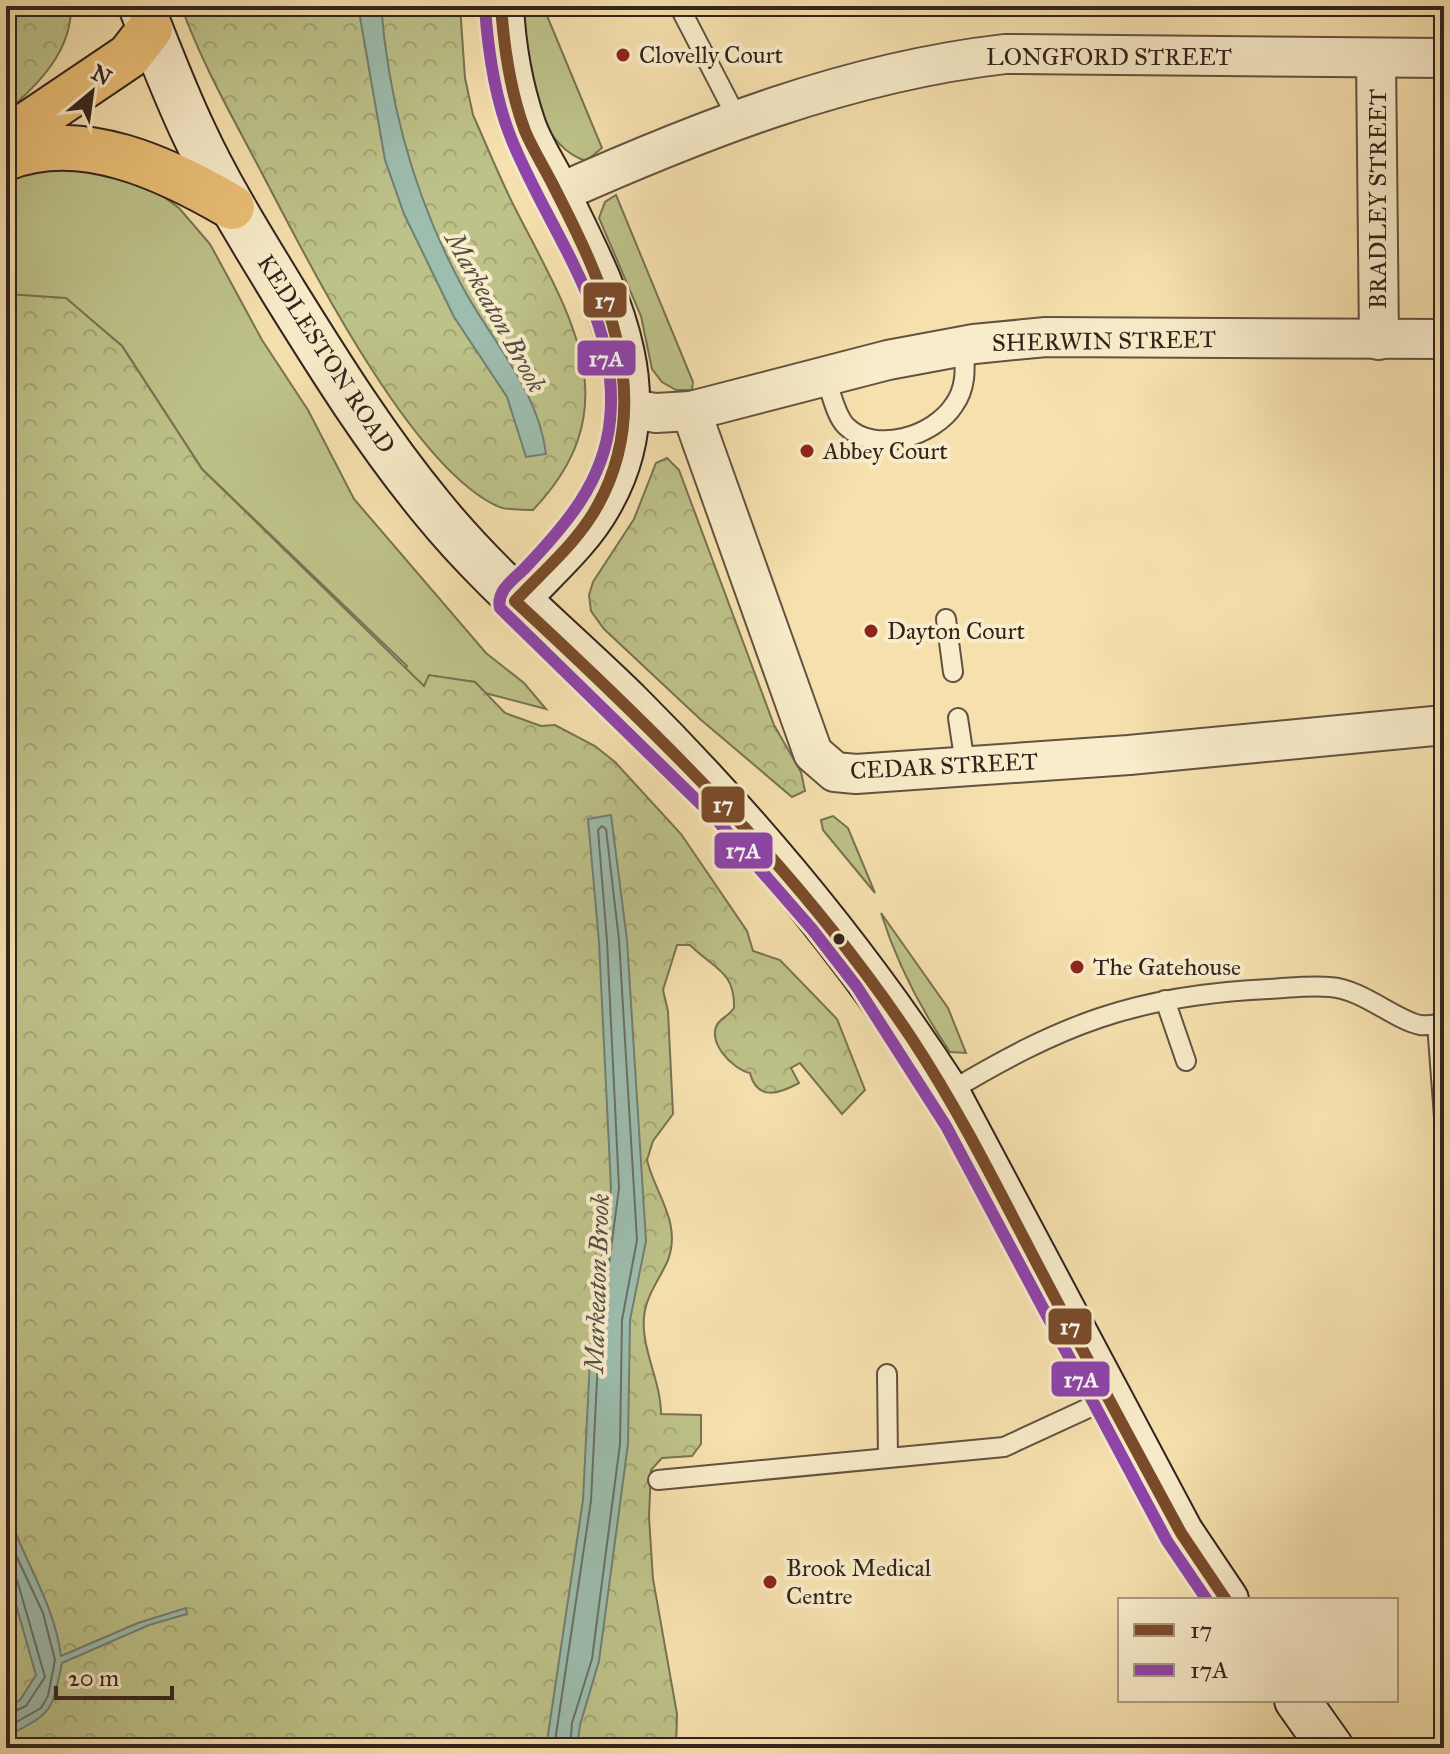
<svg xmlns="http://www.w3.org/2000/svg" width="1450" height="1754" viewBox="0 0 1450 1754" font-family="'IM FELL Great Primer',serif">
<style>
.green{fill:#bdc289;stroke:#787253;stroke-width:2}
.forest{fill:url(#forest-crowns);stroke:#787253;stroke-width:2}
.water{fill:#9dbdae;stroke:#727f74;stroke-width:2}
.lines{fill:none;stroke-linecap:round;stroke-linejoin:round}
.shore{stroke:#687066;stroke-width:2}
.lane-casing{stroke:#635241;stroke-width:22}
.street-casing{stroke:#635241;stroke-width:42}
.secondary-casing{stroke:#32231d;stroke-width:48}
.highway-casing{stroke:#32231d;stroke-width:48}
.lane{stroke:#f9ecca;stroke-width:18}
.street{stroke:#f9ecca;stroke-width:38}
.secondary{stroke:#f9ecca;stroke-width:44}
.highway{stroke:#ebc077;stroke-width:44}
.bus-1-casing{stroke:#f9ecca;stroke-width:18}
.bus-2-casing{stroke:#f9ecca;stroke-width:18}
.bus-1{stroke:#7a4b2a;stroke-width:12}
.bus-2{stroke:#8e44ad;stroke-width:12}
.poi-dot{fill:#8f2418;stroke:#f9ecca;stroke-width:3}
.bus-dot{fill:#32231d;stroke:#f9ecca;stroke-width:3}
.labels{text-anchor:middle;stroke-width:8;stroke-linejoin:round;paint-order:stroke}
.poi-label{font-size:24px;fill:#32231d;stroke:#f9ecca;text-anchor:start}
.street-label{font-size:24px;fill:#32231d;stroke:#f9ecca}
.water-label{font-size:26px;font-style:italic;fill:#525148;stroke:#f9ecca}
.line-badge{stroke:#f9ecca;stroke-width:3}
.badge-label{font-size:22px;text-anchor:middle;font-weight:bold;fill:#fff}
</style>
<defs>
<pattern id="forest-crowns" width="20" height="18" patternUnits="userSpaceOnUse" patternTransform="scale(2)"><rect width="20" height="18" fill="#bdc289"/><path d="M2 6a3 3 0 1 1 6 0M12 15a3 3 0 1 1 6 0" fill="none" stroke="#a3a676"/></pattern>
</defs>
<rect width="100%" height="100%" fill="#f6e1ae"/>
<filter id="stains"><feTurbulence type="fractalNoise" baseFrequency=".0025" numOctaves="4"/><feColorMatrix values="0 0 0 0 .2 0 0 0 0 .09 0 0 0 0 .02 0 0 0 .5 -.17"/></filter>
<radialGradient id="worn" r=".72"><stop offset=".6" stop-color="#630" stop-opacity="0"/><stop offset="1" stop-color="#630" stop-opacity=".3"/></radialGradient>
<g class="green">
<path d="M 523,6 L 543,6 L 602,148 L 586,161 C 531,143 524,55 523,6 Z"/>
<path d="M 35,164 L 102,169 L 156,191 L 179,208 L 210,244 L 262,340 L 308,410 L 354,499 L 486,653 L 524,683 L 546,709 L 485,693 L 475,682 L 429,676 L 423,695 L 6,1443 L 6,1100 L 407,666 L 202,469 L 122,346 L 66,299 L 6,294 L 6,172 Z"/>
<path d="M 616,195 L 693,382 L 692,390 L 676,390 L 662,382 L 652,369 L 641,316 L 599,218 L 605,202 Z"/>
<path d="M 833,816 L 848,828 L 875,893 L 823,830 L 821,820 Z"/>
<path d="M 881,913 L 948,1008 L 966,1053 L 950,1052 C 920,1008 897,964 881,913 Z"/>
</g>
<g class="forest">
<path d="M 6,6 L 71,6 C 72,51 38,85 6,112 Z"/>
<path d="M 181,6 L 460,6 L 465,78 L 473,115 C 487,146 500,179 516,210 C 570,316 632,406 533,510 C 522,509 506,511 497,506 C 411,466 310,265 266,181 C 235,121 205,71 181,6 Z"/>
<path d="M 6,294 L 66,298 L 122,346 L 202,469 L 424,686 L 429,675 L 475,682 L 505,713 L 541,726 L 555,725 L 595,746 L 615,762 L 681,834 L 747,931 L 753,951 L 780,960 L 837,1019 L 865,1090 L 842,1114 L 800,1063 L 791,1068 L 799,1083 C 779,1094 757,1101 750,1073 C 733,1070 704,1040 719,1022 C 724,1017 730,1014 734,1008 C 735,971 714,969 690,945 L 677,945 L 663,990 L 668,1011 L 673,1114 L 653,1141 L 647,1160 C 655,1194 682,1222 668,1260 C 660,1279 646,1295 644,1317 C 641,1349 661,1381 661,1414 L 701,1415 L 701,1444 L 692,1456 L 662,1458 L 651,1470 L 649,1517 L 653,1579 L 677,1714 L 676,1748 L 6,1748 Z"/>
<path d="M 667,458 L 679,470 L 774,725 L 801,772 L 805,791 L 792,797 L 700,719 L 604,629 L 591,611 L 589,595 L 593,582 L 634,519 L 656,463 Z"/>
</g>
<g class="water">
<path d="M 358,6 L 381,6 C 389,104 415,199 462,286 C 492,342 538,389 546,454 L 526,457 L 507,397 L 454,317 L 404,214 L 385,160 Z"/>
<path d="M 611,815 L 627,940 L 646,1241 L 630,1320 L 628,1444 L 599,1661 L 580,1725 L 577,1748 L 546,1748 L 583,1500 L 591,1339 L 611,1188 L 599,942 L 588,819 Z"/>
<path d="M 6,1507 C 22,1558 54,1602 61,1656 L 138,1623 L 186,1608 L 187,1614 L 149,1625 L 62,1663 C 51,1715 52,1712 6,1737 L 6,1709 L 20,1700 L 36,1675 L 6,1570 Z"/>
</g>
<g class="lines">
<g class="shore">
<path d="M 6,1534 L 43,1613 L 55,1660 L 48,1696 L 41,1708 L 6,1728"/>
<path d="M 6,1574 L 17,1580 L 45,1677 L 26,1706 L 6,1715"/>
<path d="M 554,1748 L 591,1501 L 599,1339 L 619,1188 L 607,941 L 598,830 L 602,826 L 606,829 L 619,940 L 637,1240 L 622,1320 L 620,1444 L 592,1659 L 572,1723 L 570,1748"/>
</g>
<g class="lane-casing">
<g id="lane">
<path d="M 679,6 L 737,118"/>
<path d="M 825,376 C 831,391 835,415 846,426 C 875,455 934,436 954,405 C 967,387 965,367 964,346"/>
<path d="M 946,619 L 953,672"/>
<path d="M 958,718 L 965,764"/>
<path d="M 1165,1000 L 1186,1061"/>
<path d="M 1437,1024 L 1444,1117"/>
<path d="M 947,1093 C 1060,1025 1135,995 1269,989 C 1289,988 1310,985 1330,987 C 1362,989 1395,1020 1420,1025 C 1427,1026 1437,1024 1444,1023"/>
<path d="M 887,1374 L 888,1457"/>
<path d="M 658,1480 L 1004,1447 L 1108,1399"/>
</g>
</g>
<g class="street-casing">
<g id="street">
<path d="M 1376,58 L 1379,340"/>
<path d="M 557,194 C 701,130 847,72 1005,54 L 1444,58"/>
<path d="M 629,409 L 656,413 L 691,411 L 888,360 L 974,344 L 1046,337 L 1444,339"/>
<path d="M 691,411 L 813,753 L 835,772 L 856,774 L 1129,755 L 1444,725"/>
</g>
</g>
<g class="secondary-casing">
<g id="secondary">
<path d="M 141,6 C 158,48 174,91 194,133 C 220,189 253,241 285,294 C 331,368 376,440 432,508 C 492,582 564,640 631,706 C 750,825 856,952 947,1093 L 1181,1533 L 1226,1600"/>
<path d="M 501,6 C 503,46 510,87 523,125 C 530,146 543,165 553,185 C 603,288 664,393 599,504 C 579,540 543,570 515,601"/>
<path d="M 1297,1700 L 1331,1748"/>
</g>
</g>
<g class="highway-casing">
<g id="highway">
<path d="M 6,139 L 129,56 L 150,29"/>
<path d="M 6,158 C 81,128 167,169 232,207"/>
</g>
</g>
<use href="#lane" class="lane"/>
<use href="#street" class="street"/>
<use href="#secondary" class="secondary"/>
<use href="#highway" class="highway"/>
<g class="bus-1-casing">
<path id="bus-1" d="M 501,6 C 504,48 510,91 525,131 C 533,150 544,167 553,185 C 604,285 658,396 598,505 C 578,542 544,570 515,601 C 660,735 802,874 912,1039 C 962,1115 1002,1197 1044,1277 C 1089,1363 1135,1448 1181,1533 L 1226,1600"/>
</g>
<g class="bus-2-casing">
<path id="bus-2" d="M 485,7 C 488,51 494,96 511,138 C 547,229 621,316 610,420 C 604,482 565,526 524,569 C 513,580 496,591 500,608 L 716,819 L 812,929 L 857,987 L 946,1126 L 1167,1541 L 1207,1600"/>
</g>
<use href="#bus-1" class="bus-1"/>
<use href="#bus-2" class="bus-2"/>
</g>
<g class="poi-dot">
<circle cx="623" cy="55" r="8"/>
<circle cx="807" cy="451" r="8"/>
<circle cx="871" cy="631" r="8"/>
<circle cx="1077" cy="967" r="8"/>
<circle cx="770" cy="1582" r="8"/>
</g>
<circle class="bus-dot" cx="839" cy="939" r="7"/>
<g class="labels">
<g class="poi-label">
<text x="639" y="63">Clovelly Court</text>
<text x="823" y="459">Abbey Court</text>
<text x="887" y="639">Dayton Court</text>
<text x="1093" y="975">The Gatehouse</text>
<text x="786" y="1576">Brook Medical<tspan x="786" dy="28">Centre</tspan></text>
</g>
<g class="street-label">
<text x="1109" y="65">LONGFORD STREET</text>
<text transform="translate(1378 199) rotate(-90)" y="8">BRADLEY STREET</text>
<text transform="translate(1104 341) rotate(-1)" y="8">SHERWIN STREET</text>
<text transform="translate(326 354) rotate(57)" y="8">KEDLESTON ROAD</text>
<text transform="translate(944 766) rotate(-3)" y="8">CEDAR STREET</text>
</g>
<g class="water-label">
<text transform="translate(496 312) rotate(61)" y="9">Markeaton Brook</text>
<text transform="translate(597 1283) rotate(-88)" y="9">Markeaton Brook</text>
</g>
</g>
<g class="line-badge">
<rect x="582" y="281" width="46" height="38" rx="8" fill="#7a4b2a"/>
<rect x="576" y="339" width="61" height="38" rx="8" fill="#8e44ad"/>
<rect x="700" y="785" width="46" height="39" rx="8" fill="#7a4b2a"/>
<rect x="713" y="831" width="61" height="39" rx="8" fill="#8e44ad"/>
<rect x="1047" y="1307" width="46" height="39" rx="8" fill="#7a4b2a"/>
<rect x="1050" y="1360" width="61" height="38" rx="8" fill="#8e44ad"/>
</g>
<g class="badge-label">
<text x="605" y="308">17</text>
<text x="606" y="366">17A</text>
<text x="723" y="812">17</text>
<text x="743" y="858">17A</text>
<text x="1070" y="1334">17</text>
<text x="1081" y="1387">17A</text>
</g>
<rect width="1450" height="1754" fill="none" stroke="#f6e1ae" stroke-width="32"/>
<rect x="8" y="8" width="1434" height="1738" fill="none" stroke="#32231d" stroke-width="4"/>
<rect x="16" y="16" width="1418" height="1722" fill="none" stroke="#32231d" stroke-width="2"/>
<rect x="1118" y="1598" width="280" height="104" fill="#f9ecca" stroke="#a99c85" stroke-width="2"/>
<rect x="1134" y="1624" width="40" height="12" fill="#7a4b2a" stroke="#a99c85" stroke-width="2"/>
<text x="1190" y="1638" font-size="24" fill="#32231d">17</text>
<rect x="1134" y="1664" width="40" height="12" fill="#8e44ad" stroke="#a99c85" stroke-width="2"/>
<text x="1190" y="1678" font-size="24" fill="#32231d">17A</text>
<g transform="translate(92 92) rotate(29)" stroke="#f9ecca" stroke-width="6" paint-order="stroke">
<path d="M0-6L14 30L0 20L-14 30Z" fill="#32231d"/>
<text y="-12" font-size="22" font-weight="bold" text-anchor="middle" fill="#32231d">N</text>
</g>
<path d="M56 1686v12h116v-12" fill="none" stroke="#32231d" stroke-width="4"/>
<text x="68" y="1686" font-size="24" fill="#32231d" stroke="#f9ecca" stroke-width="6" paint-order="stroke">20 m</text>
<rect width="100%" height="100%" filter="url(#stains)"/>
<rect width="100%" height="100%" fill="url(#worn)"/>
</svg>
